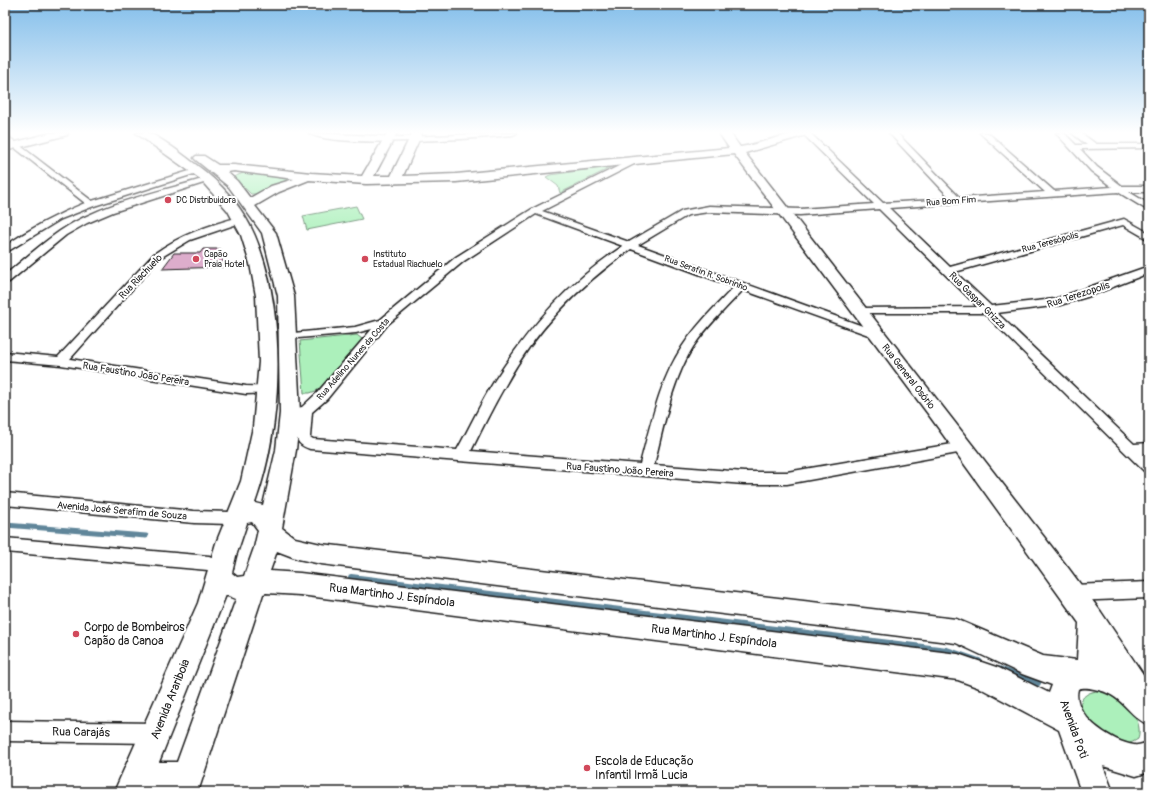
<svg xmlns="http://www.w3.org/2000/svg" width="1154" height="797" viewBox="0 0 1154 797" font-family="Pangolin,sans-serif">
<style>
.green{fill:#acf0bb;stroke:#64866c}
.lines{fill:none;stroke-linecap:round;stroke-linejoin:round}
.stream-far1{stroke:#60869a;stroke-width:5}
.stream{stroke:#60869a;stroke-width:6}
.building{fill:#ddadcc;stroke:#1c1c1c}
.street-casing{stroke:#1c1c1c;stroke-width:3}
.secondary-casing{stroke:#1c1c1c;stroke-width:3}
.street{fill:#fff;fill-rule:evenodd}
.secondary{fill:#fff;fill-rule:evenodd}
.poi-dot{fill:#d1495b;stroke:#fff;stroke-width:1.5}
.labels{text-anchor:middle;stroke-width:4;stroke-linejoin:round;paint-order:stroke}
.far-poi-label{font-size:9px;fill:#1c1c1c;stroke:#fff;text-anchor:start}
.far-street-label{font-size:9px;fill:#1c1c1c;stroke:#fff}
.street-label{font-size:10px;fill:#1c1c1c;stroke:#fff}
.near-street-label{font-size:12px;fill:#1c1c1c;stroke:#fff}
.near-poi-label{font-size:12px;fill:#1c1c1c;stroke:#fff;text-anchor:start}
</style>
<rect width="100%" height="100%" fill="#fff"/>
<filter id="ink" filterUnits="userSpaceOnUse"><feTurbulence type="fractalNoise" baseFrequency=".025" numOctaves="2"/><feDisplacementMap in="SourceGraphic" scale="8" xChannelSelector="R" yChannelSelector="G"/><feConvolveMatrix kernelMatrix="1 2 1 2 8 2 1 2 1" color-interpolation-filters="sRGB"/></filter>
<g filter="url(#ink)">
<g class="green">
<path d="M 607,167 L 610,168 L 560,193 L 558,186 L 546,177 L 550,175 Z"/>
<path d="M 246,172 L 292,177 L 292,179 L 257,194 L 251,194 L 233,177 Z"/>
<path d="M 356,206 L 362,219 L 307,230 L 303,216 Z"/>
<path d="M 357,335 L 362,339 L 318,390 L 310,393 L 304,393 L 300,341 Z"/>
<path d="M 1098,691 C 1118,697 1145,714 1138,739 C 1131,744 1121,746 1112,741 C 1106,738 1088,722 1084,716 C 1075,702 1084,692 1098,691 Z"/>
</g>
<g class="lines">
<path class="stream-far1" d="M 5,525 L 146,536"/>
<g class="stream">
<path d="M 351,577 L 947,650 L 979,661"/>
<path d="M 999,669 L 1038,683"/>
</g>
</g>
<path class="building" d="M 203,249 L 221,249 L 224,267 L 162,269 L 174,253 L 200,253 Z"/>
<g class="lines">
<g class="street-casing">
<g id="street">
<path d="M 309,133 L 402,137 L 517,133 L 513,135 C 481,138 330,149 309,133 Z"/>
<path d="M 802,133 L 810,133 L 883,203 L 951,199 L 889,133 L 897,133 L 960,198 L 1045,192 L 980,133 L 988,133 L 1054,191 L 1112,187 L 1091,171 L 1056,133 L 1064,133 L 1076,145 L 1087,145 L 1072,133 L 1081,133 L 1096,144 L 1149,144 L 1149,148 L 1080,149 L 1097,167 L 1122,186 L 1149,186 L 1149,192 L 1129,192 L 1149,204 L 1149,211 L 1118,192 L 889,208 L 950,267 L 1124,219 L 1149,233 L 1149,240 L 1123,225 L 955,272 L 991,306 L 1055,299 L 1149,266 L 1149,273 L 1087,297 L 1060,305 L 997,313 L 1134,444 L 1149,443 L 1149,453 L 1144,453 L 1149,458 L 1149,472 L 1144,471 L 984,313 L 856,313 L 854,311 L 860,308 L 978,307 L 879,209 L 800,215 L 709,212 L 688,215 L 638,245 L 882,333 L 884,335 L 878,338 L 874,337 L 743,290 C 726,308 707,326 693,347 C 671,383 664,426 654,465 L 744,472 L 787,472 L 964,442 L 969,443 L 971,447 L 969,451 L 787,484 L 744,484 L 310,449 C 291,443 297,432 299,416 L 293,415 L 291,412 L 293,409 L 302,407 L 317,393 L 372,329 L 356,333 L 287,339 L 281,336 L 283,334 L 355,327 L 380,320 L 456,257 L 532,209 L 637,157 L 641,159 L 640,161 L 542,211 L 629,242 L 682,211 L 709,206 L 800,209 L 874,204 ZM 536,214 L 623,246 C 569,282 530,326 495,380 C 481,402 470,427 457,450 L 313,439 L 310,437 L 312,412 L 327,399 L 388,324 L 464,261 ZM 631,249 L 734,287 C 716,306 697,324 682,347 C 659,382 651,424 640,464 L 471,451 C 482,429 493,406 506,384 C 536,329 580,285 631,249 Z"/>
<path d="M 5,134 L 92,201 L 196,169 L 203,171 L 94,206 L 61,219 L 5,253 L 5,246 C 31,228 56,215 85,203 L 5,140 Z"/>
<path d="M 206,178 L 212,178 L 213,180 L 113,212 L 87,223 L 66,235 L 9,282 L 5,283 L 5,275 C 23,260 41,244 60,231 C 101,203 159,192 206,178 Z"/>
<path d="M 240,217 L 243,218 L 243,222 L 190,240 L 160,258 L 70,359 L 246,386 L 272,387 L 273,390 L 272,393 L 246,394 L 61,365 L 5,360 L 5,352 L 58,357 L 154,254 C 180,235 209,225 240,217 Z"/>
<path d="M 5,493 L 194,511 L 230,512 L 240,510 L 246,512 L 248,516 L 246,520 L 230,524 L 194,523 L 5,505 Z"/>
<path d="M 5,538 L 209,556 L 222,561 L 228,573 L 226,578 C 214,582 216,575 208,570 L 5,552 Z"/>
<path d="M 1149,582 L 1149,598 L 1072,601 L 1066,598 L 1063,593 L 1066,588 L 1072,585 Z"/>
<path d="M 5,721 L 156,723 L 163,726 L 166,733 L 163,740 L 156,743 L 5,741 Z"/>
</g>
</g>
<g class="secondary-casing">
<g id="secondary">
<path d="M 50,133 L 68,133 L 67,135 L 5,151 L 5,145 Z"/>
<path d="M 136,133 C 140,133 144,132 148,133 C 157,135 182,154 191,161 C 218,180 242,205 255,236 C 287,313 283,425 255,503 L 263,505 L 276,450 L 280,413 L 278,296 L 262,233 L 229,187 L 196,160 L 194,158 L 196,156 L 204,156 L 218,165 L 234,165 L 311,173 L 362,176 L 387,133 L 397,133 L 374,176 L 391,176 L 412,133 L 422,133 L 403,176 L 456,174 L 729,148 L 719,133 L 730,133 L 740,147 C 764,144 781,133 807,133 L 806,135 L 745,153 L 1069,569 L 1101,612 L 1149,683 L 1149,725 C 1127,716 1124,694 1094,689 C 1088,688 1084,687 1078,689 C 1071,715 1112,742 1134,745 C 1139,746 1144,743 1149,742 L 1149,772 L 1136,776 L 1103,766 L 1113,792 L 1081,792 L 1059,730 L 982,689 L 958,680 L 300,595 L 266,593 L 263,594 L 198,792 L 114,792 L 198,603 L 216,543 L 241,481 L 253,427 L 259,362 L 256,296 L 250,264 L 241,235 L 228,211 L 199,178 ZM 734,154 L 931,418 L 1079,623 L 1077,660 L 1043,656 L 956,619 L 321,544 L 295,538 L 282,528 L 296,450 L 300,413 L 294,296 L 276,233 L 255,206 L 279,192 L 309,180 L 366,184 L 456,182 ZM 234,171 L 294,179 L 271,186 L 250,198 L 237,181 L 227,172 ZM 252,522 L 258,530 L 254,548 L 244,576 L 237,577 L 232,573 L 236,556 L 247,523 ZM 277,551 L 298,559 L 321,564 L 956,643 L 1022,674 L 1052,685 L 1049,693 L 999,668 L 958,654 L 300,573 L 270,571 ZM 226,595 L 236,599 L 177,762 L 159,762 Z"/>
</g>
</g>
<use href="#street" class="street"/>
<use href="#secondary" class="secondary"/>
</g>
</g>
<linearGradient id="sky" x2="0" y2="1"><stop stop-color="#83beea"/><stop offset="0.54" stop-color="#fff"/><stop offset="1" stop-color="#fff" stop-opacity="0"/></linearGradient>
<rect width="1154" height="245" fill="url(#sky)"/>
<g class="poi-dot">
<circle cx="168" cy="200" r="4"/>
<circle cx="196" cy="259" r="4"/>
<circle cx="365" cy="259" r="4"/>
<circle cx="76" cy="634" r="4"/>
<circle cx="587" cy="768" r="4"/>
</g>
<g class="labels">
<g class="far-poi-label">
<text x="176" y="203">DC Distribuidora</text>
<text x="204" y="257">Capão<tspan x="204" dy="10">Praia Hotel</tspan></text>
<text x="373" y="257">Instituto<tspan x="373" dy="10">Estadual Riachuelo</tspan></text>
</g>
<g class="far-street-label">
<text transform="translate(951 201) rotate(-4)" y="3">Rua Bom Fim</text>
<text transform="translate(1050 242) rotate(-15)" y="3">Rua Teresópolis</text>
<text transform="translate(706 273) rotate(20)" y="3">Rua Serafin R. Sobrinho</text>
<text transform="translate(353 359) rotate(-49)" y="3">Rua Adelino Nunes da Costa</text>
</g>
<g class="street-label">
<text transform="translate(140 276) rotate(-46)" y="4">Rua Riachuelo</text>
<text transform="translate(1078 294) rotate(-18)" y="4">Rua Terezopolis</text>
<text transform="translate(978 300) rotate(45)" y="4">Rua Gaspar Grizza</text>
<text transform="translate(136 373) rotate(9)" y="4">Rua Faustino João Pereira</text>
<text transform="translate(909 376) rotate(52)" y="4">Rua General Osório</text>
<text transform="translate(620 469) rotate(4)" y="4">Rua Faustino João Pereira</text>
<text transform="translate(122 510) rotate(5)" y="4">Avenida José Serafim de Souza</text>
</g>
<g class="near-street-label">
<text transform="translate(392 595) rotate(7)" y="4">Rua Martinho J. Espíndola</text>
<text transform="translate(714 636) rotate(7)" y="4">Rua Martinho J. Espíndola</text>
<text transform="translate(170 699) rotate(-68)" y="4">Avenida Arariboia</text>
<text transform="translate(1074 729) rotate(70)" y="4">Avenida Poti</text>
<text transform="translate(81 732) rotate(1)" y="4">Rua Carajás</text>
</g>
<g class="near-poi-label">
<text x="84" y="631">Corpo de Bombeiros<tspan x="84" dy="14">Capão da Canoa</tspan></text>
<text x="595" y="765">Escola de Educação<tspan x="595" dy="14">Infantil Irmã Lucia</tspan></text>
</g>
</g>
<rect width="1154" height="797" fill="none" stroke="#fff" stroke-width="20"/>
<rect x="10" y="10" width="1134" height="777" fill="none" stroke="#1c1c1c" stroke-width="1.5" filter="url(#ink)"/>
</svg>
